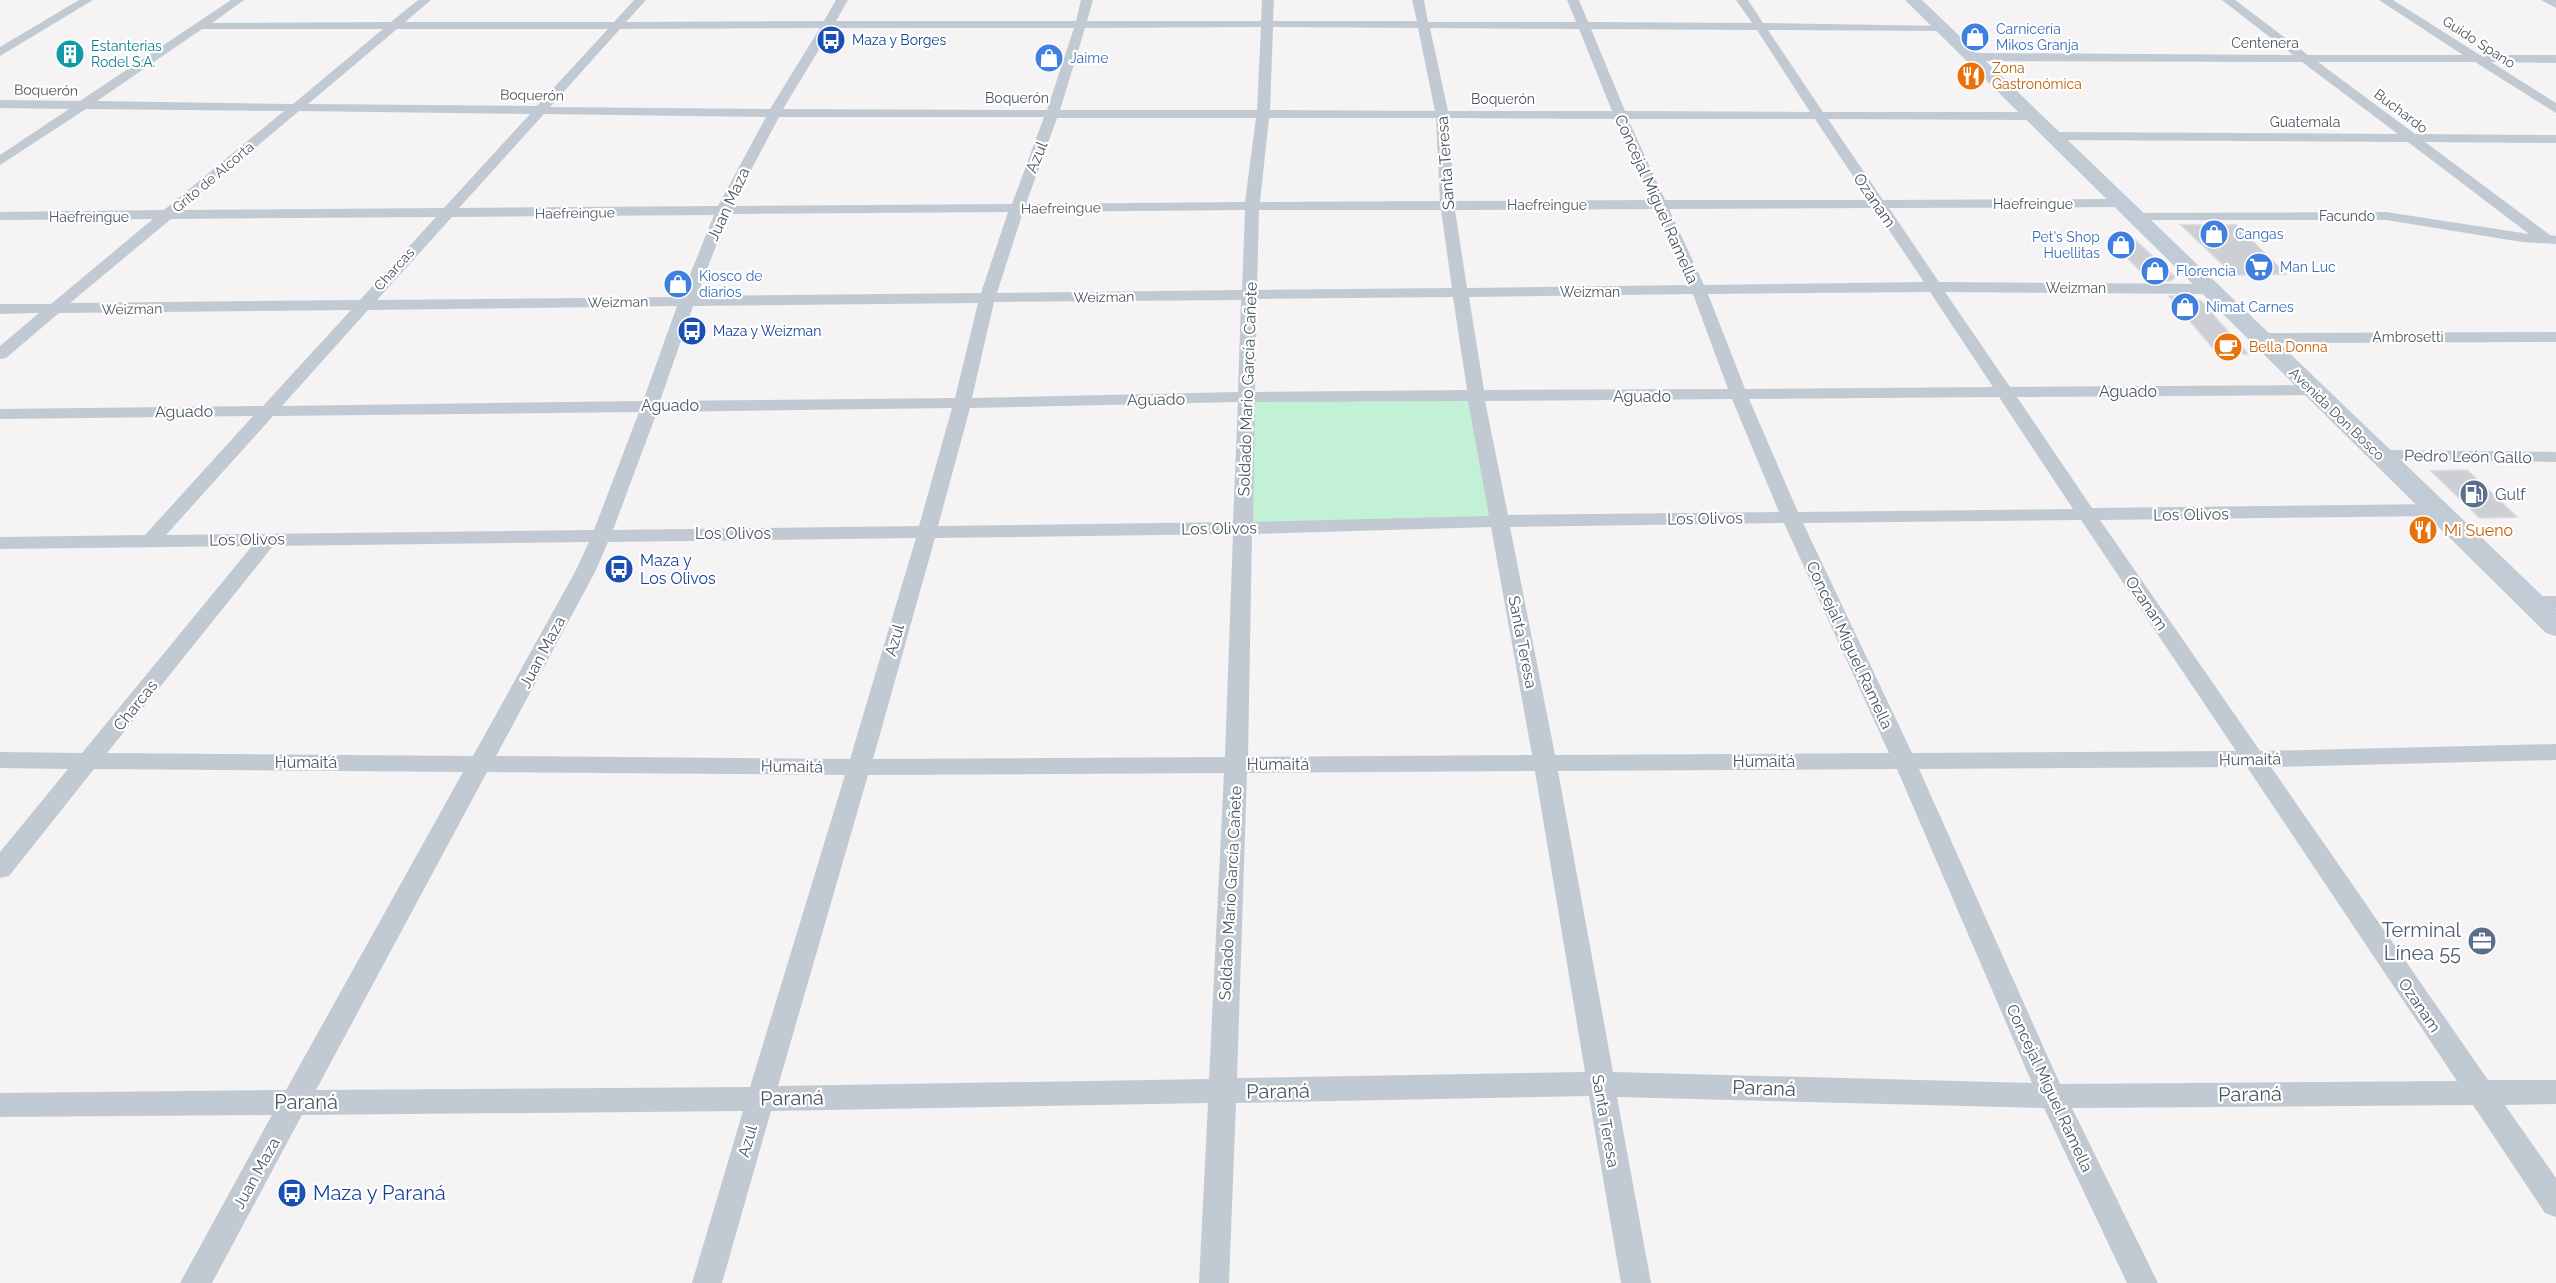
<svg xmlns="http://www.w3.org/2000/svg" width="2556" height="1283" viewBox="0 0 2556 1283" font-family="Raleway,sans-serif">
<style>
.green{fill:#c3f1d5}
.building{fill:#cdcfd5;stroke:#d7d9de;stroke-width:1.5}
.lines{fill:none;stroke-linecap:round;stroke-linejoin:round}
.street{fill:#c1cad2;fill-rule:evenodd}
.secondary{fill:#c1cbd6;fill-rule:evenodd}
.labels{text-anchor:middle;stroke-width:4.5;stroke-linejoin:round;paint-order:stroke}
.far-shop-label{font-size:14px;fill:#366cbe;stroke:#fff;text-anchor:start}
.far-transit-label{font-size:14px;fill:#164399;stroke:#fff;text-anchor:start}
.far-street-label{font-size:14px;fill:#4a5661;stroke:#fff}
.far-culture-label{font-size:14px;fill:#0d838f;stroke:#fff;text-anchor:start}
.far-food-label{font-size:14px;fill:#c56008;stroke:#fff;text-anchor:start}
.street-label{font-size:16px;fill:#4a5661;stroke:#fff}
.service-label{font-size:16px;fill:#4e5e75;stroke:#fff;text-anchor:start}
.food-label{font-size:16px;fill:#c56008;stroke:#fff;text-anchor:start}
.transit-label{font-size:16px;fill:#164399;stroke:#fff;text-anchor:start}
.near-service-label{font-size:20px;fill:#4e5e75;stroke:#fff;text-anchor:end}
.near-street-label{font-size:20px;fill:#4a5661;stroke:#fff}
.near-transit-label{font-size:20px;fill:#164399;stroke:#fff;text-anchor:start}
</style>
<rect width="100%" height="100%" fill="#f5f3f3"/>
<path class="green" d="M 1476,396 L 1500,521 L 1243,528 L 1248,397 Z"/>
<g class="building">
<path d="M 2181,225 L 2236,225 L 2286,274 L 2234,275 Z"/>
<path d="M 2108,238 L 2133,238 L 2175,277 L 2170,281 L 2150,281 Z"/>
<path d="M 2169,296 L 2183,296 L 2201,301 L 2248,354 L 2217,353 Z"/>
<path d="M 2467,470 L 2517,517 L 2480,518 L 2431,471 Z"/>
</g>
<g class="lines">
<g class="street">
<path d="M 79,0 L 93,0 L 0,56 L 0,47 Z"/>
<path d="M 231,0 L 244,0 L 212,23 L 391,22 L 418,0 L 431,0 L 405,22 L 614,22 L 634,0 L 646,0 L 626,22 L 824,21 L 836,0 L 848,0 L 836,21 L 1076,21 L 1081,0 L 1093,0 L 1087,21 L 1261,21 L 1262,0 L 1274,0 L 1273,21 L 1417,21 L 1412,0 L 1424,0 L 1428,22 L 1576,22 L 1567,0 L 1579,0 L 1588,22 L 1752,23 L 1736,0 L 1748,0 L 1763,23 L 1946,26 L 1946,30 L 1942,31 L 1768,30 L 1823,112 L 2035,112 L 2041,116 L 2035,120 L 1828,119 L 1883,200 L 2122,199 L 2129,203 L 2122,207 L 1889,208 L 1939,282 L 2209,284 L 2217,289 L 2209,294 L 1945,292 L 2010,387 L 2313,385 L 2322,390 L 2313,395 L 2017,397 L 2092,508 L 2438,504 L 2447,510 L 2438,516 L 2100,520 L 2260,751 L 2556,744 L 2556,760 L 2271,767 L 2488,1080 L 2556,1080 L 2556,1104 L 2505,1105 L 2556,1178 L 2556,1217 L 2545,1213 L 2473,1105 L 2072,1108 L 2158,1283 L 2127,1283 L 2044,1108 L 1617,1097 L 1651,1283 L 1621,1283 L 1589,1096 L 1236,1103 L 1229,1283 L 1199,1283 L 1208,1103 L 771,1111 L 722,1283 L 692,1283 L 743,1111 L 302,1115 L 212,1283 L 180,1283 L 272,1115 L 0,1117 L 0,1093 L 286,1090 L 463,772 L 94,769 L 9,876 L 0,878 L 0,852 L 68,769 L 0,768 L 0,752 L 82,753 L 252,546 L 0,549 L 0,537 L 145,535 L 253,416 L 0,419 L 0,409 L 263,406 L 351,310 L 59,313 L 6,358 L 0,359 L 0,346 L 39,313 L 0,314 L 0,304 L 51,304 L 153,219 L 0,220 L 0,212 L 164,210 L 284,111 L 86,109 L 0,165 L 0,155 L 69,109 L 0,108 L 0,100 L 80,101 ZM 1261,27 L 1257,110 L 1060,110 L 1085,28 ZM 1273,27 L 1418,28 L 1435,111 L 1270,110 ZM 820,28 L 770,109 L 550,107 L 620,29 ZM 832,28 L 1074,28 L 1047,110 L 783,109 ZM 1430,28 L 1579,29 L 1612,111 L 1448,111 ZM 202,29 L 383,29 L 293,104 L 97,101 ZM 397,29 L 608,29 L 537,106 L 308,104 ZM 1591,29 L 1757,30 L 1810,112 L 1625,111 ZM 299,111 L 530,114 L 444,208 L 181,210 ZM 544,114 L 766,117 L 718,206 L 459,208 ZM 779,117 L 1044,117 L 1012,204 L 732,206 ZM 1057,118 L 1256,118 L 1245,202 L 1026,204 ZM 1269,118 L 1436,118 L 1440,201 L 1260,202 ZM 1449,118 L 1615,119 L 1651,200 L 1454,201 ZM 1628,119 L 1815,119 L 1869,200 L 1665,200 ZM 1874,208 L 1924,282 L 1704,285 L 1669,209 ZM 1655,209 L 1689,285 L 1467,288 L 1455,210 ZM 1245,210 L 1242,290 L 997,293 L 1023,212 ZM 1259,210 L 1441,210 L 1452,288 L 1257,290 ZM 1008,212 L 981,293 L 697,296 L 728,214 ZM 714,215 L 681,297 L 377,300 L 452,217 ZM 436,217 L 360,300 L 70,303 L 171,219 ZM 1930,292 L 1993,387 L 1745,389 L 1708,294 ZM 1693,294 L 1728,389 L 1484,390 L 1469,297 ZM 1453,297 L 1467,390 L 1255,392 L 1257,299 ZM 1241,300 L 1238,392 L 972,398 L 994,302 ZM 978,303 L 955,398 L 660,401 L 693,306 ZM 677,306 L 643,401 L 282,406 L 368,310 ZM 1999,397 L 2073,509 L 1798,512 L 1749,399 ZM 1732,399 L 1779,512 L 1508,515 L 1485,401 ZM 1468,401 L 1489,516 L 1253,522 L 1255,402 ZM 1238,402 L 1233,522 L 938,526 L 970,408 ZM 952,408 L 919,526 L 613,530 L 657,412 ZM 639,412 L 594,530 L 166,535 L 273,416 ZM 2081,520 L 2236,751 L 1912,753 L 1803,523 ZM 1784,523 L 1889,753 L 1555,755 L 1510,527 ZM 1491,527 L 1532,755 L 1248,757 L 1252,534 ZM 1233,534 L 1225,757 L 873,759 L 935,538 ZM 916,538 L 850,759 L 496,756 L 595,572 L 608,542 ZM 589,542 L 575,572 L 473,756 L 107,753 L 273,546 ZM 2247,767 L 2457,1081 L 2060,1084 L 1919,769 ZM 1897,769 L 2032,1083 L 1613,1072 L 1558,771 ZM 1535,771 L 1585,1072 L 1237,1078 L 1247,773 ZM 487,772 L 845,775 L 750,1087 L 316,1090 ZM 1224,773 L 1209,1079 L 778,1086 L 868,775 Z"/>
<path d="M 2222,0 L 2235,0 L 2308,55 L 2463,55 L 2379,0 L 2393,0 L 2480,55 L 2556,55 L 2556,63 L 2491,62 L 2556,103 L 2556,113 L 2475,62 L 2318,62 L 2415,134 L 2556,135 L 2556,143 L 2425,142 L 2550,235 L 2556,236 L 2556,244 L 2522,242 L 2386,220 L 2131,220 L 2129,217 L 2131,214 L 2136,213 L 2386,212 L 2529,234 L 2408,142 L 2054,140 L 2047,136 L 2054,132 L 2398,134 L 2302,62 L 1974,61 L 1968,57 L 1974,53 L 2293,55 Z"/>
<path d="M 2541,0 L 2556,0 L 2556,8 Z"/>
<path d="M 2556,332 L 2556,342 L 2259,343 L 2251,338 L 2259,333 Z"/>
<path d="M 2380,450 L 2556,452 L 2556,462 L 2374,459 L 2371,455 Z"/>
<path d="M 2531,596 L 2556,596 L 2556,608 L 2524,607 L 2521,602 L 2524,597 Z"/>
</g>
<path class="secondary" d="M 1905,0 L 1922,0 L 2556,609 L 2556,636 L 2546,633 Z"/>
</g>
<defs>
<g id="shop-disc" transform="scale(1.5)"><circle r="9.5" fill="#3f7fe0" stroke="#fff"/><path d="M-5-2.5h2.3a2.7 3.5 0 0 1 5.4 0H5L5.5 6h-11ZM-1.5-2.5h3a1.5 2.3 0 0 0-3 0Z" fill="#fff"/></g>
<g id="bus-disc" transform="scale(1.5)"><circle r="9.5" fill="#1a4fb4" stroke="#fff"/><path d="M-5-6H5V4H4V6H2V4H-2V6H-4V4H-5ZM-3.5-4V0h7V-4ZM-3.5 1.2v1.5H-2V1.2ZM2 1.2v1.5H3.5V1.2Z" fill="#fff"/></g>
<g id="building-disc" transform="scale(1.5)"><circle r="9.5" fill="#0f9aa8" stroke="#fff"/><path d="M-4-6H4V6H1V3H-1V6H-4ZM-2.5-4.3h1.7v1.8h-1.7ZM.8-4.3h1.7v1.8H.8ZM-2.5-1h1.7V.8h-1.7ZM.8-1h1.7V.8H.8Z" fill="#fff"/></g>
<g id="restaurant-disc" transform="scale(1.5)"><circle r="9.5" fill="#e8710a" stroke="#fff"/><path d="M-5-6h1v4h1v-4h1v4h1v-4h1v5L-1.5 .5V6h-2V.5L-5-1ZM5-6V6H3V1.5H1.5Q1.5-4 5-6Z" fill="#fff"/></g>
<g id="supermarket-disc" transform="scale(1.5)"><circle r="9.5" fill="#3f7fe0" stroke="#fff"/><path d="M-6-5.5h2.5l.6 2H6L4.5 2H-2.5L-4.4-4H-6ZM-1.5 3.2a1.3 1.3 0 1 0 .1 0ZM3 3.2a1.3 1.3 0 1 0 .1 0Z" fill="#fff"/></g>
<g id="cafe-disc" transform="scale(1.5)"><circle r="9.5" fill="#e8710a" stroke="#fff"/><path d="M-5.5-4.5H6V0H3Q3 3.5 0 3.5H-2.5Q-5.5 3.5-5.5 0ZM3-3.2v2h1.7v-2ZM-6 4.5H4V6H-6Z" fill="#fff"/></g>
<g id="fuel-disc" transform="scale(1.5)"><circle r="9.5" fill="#5c6f8a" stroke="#fff"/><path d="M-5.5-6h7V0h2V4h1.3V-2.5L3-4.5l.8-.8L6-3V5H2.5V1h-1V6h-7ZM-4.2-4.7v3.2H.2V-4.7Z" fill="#fff"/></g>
<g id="office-disc" transform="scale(1.5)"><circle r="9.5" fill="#5c6f8a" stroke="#fff"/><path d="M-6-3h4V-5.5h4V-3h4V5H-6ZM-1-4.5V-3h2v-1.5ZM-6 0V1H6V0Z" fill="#fff"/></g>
</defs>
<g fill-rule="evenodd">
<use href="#shop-disc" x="1975" y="37"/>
<use href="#bus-disc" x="831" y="40"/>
<use href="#building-disc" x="70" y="54"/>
<use href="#shop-disc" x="1049" y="58"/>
<use href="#restaurant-disc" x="1971" y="76"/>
<use href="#shop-disc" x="2214" y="234"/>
<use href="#shop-disc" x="2121" y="245"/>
<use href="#supermarket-disc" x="2259" y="267"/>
<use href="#shop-disc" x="2155" y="271"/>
<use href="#shop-disc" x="678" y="284"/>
<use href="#shop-disc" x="2185" y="307"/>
<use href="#bus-disc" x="692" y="331"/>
<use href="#cafe-disc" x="2228" y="347"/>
<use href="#fuel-disc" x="2474" y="494"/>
<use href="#restaurant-disc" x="2423" y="530"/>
<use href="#bus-disc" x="619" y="569"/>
<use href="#office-disc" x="2482" y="941"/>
<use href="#bus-disc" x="292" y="1193"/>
</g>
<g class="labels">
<g class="far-shop-label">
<text x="1996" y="34">Carnicería<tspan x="1996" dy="16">Mikos Granja</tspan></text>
<text x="1070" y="63">Jaime</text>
<text x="2235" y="239">Cangas</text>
<text x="2100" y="242" text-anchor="end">Pet's Shop<tspan x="2100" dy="16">Huellitas</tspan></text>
<text x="2280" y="272">Man Luc</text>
<text x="2176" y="276">Florencia</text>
<text x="699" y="281">Kiosco de<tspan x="699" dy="16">diarios</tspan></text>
<text x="2206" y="312">Nimat Carnes</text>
</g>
<g class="far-transit-label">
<text x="852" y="45">Maza y Borges</text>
<text x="713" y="336">Maza y Weizman</text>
</g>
<g class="far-street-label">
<text transform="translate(2479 42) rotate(33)" y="5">Guido Spano</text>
<text x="2265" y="48">Centenera</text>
<text transform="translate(46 90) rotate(1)" y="5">Boquerón</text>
<text transform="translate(532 95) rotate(1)" y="5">Boquerón</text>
<text x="1017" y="103">Boquerón</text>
<text x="1503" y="104">Boquerón</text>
<text transform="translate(2401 111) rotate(37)" y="5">Buchardo</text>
<text x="2305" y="127">Guatemala</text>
<text transform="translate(213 177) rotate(-40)" y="5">Grito de Alcorta</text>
<text x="2033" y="209">Haefreingue</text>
<text x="1547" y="210">Haefreingue</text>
<text transform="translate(1061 208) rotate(-1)" y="5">Haefreingue</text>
<text transform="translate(575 213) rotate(-1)" y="5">Haefreingue</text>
<text x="2347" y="221">Facundo</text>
<text x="89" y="222">Haefreingue</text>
<text transform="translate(394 269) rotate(-48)" y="5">Charcas</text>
<text x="2076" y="293">Weizman</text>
<text x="1590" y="297">Weizman</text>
<text transform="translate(1104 297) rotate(-1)" y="5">Weizman</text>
<text transform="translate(618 302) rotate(-1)" y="5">Weizman</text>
<text transform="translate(132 309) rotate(-1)" y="5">Weizman</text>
<text x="2408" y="342">Ambrosetti</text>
<text transform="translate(2337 414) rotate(44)" y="5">Avenida Don Bosco</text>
</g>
<g class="far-culture-label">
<text x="91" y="51">Estanterias<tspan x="91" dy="16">Rodel S.A.</tspan></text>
</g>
<g class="far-food-label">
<text x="1992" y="73">Zona<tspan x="1992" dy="16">Gastronómica</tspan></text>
<text x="2249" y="352">Bella Donna</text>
</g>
<g class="street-label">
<text transform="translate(1036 157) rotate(-68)" y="6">Azul</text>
<text transform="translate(1445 163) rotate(-94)" y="6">Santa Teresa</text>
<text transform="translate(1657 199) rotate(66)" y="6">Concejal Miguel Ramella</text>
<text transform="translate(1875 200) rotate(56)" y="6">Ozanam</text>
<text transform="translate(728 204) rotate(-65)" y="6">Juan Maza</text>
<text transform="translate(1247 389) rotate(-88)" y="6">Soldado Mario García Cañete</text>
<text x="2128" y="397">Aguado</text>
<text x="1642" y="402">Aguado</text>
<text transform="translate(1156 399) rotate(-1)" y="6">Aguado</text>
<text x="670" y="411">Aguado</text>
<text transform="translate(184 411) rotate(-1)" y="6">Aguado</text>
<text transform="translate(2468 456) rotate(1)" y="6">Pedro León Gallo</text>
<text transform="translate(2191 514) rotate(-1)" y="6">Los Olivos</text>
<text transform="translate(1705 518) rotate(-1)" y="6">Los Olivos</text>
<text transform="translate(1219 528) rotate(-1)" y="6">Los Olivos</text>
<text x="733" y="539">Los Olivos</text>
<text transform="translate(247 539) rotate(-1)" y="6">Los Olivos</text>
<text transform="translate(2147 603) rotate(56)" y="6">Ozanam</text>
<text transform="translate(894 640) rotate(-74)" y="6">Azul</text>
<text transform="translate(1523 642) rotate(79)" y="6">Santa Teresa</text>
<text transform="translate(1850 645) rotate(65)" y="6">Concejal Miguel Ramella</text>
<text transform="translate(542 652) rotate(-62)" y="6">Juan Maza</text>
<text transform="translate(135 705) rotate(-51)" y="6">Charcas</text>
<text transform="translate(2250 759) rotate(-1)" y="6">Humaitá</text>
<text x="1764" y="767">Humaitá</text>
<text x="306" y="768">Humaitá</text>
<text x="1278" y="770">Humaitá</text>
<text transform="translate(792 766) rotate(1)" y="6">Humaitá</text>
<text transform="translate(1230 893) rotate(-87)" y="6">Soldado Mario García Cañete</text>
<text transform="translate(2420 1005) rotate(56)" y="6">Ozanam</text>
<text transform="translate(2050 1088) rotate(65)" y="6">Concejal Miguel Ramella</text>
<text transform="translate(1606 1121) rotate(80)" y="6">Santa Teresa</text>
<text transform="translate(747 1141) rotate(-74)" y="6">Azul</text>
<text transform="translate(256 1173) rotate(-61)" y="6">Juan Maza</text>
</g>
<g class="service-label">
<text x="2495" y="500">Gulf</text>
</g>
<g class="food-label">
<text x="2444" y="536">Mi Sueno</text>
</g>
<g class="transit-label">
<text x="640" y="566">Maza y<tspan x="640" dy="18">Los Olivos</tspan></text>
</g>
<g class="near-service-label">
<text x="2461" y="937">Terminal<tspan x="2461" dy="23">Línea 55</tspan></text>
</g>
<g class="near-street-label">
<text transform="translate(1764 1088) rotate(2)" y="7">Paraná</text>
<text transform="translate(1278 1091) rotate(-1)" y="7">Paraná</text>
<text transform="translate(2250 1094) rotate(-1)" y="7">Paraná</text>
<text transform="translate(792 1098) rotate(-1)" y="7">Paraná</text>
<text x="306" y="1109">Paraná</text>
</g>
<g class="near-transit-label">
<text x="313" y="1200">Maza y Paraná</text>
</g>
</g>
</svg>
